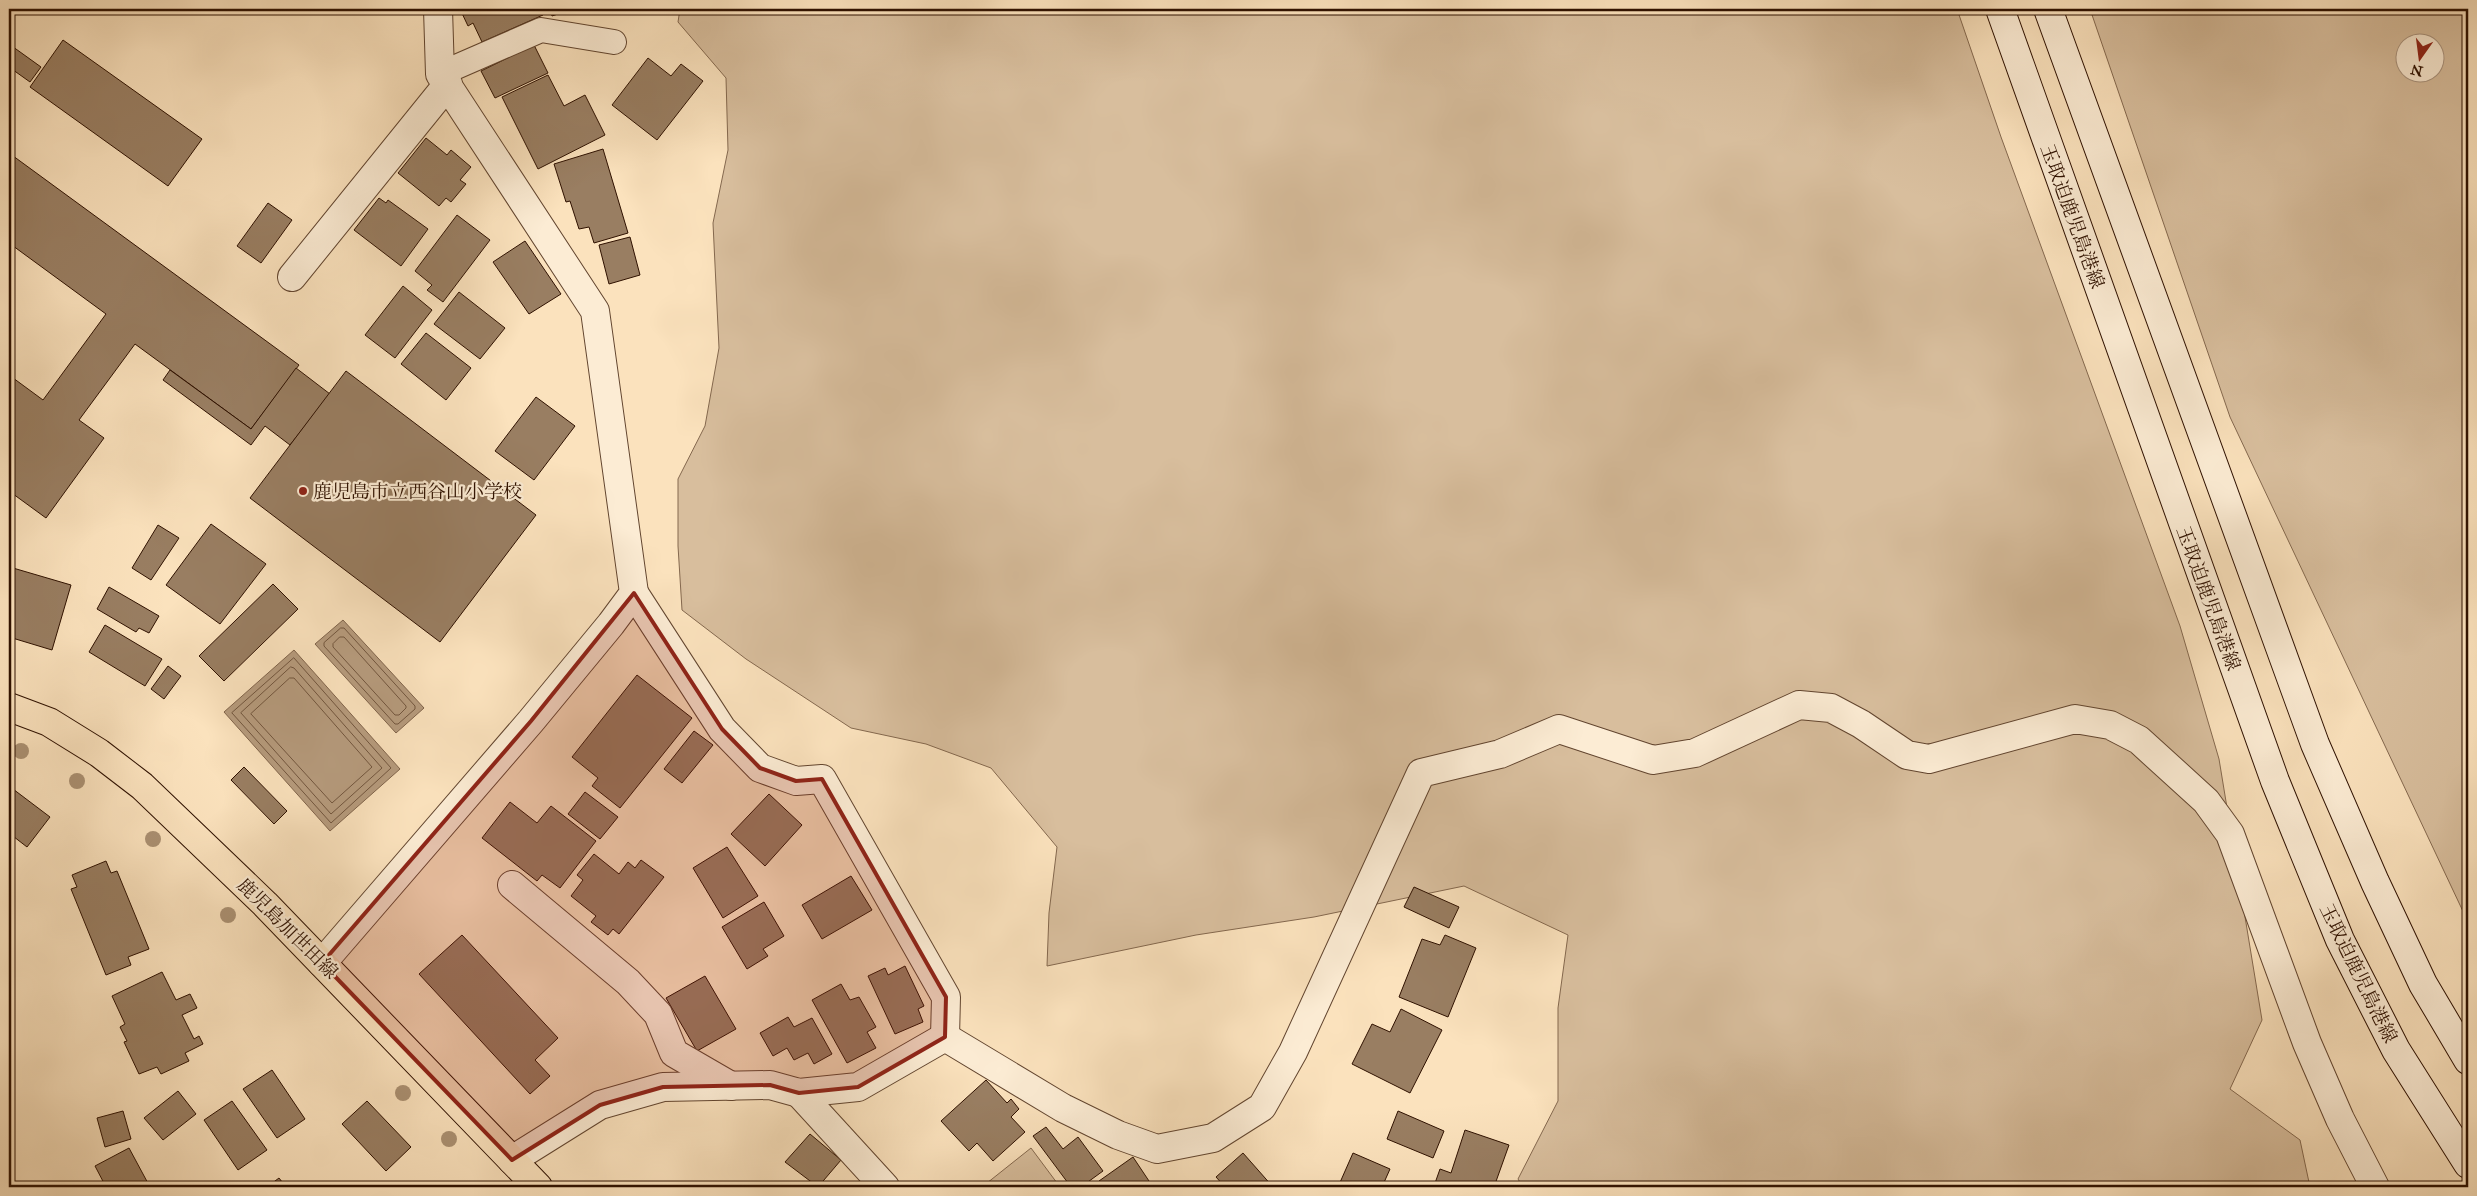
<svg xmlns="http://www.w3.org/2000/svg" width="2477" height="1196" viewBox="0 0 2477 1196" font-family="'IM FELL Great Primer','Noto Serif JP',serif">
<style>
.green{fill:#d8be9d;stroke:#84684e;fill-rule:evenodd}
.water{fill:#b69b7d;stroke:#80644b}
.lines{fill:none;stroke-linecap:round;stroke-linejoin:round}
.shore{stroke:#72563e;stroke-width:1}
.building{fill:#997e62;stroke:#2f1100}
.service-casing{stroke:#62452f;stroke-width:26}
.minor-casing{stroke:#62452f;stroke-width:30}
.secondary-casing{stroke:#2f1100;stroke-width:30}
.primary-casing{stroke:#2f1100;stroke-width:30}
.service{stroke:#fcecd4;stroke-width:24}
.minor{stroke:#fcecd4;stroke-width:28}
.secondary{stroke:#fcecd4;stroke-width:28}
.primary{stroke:#fbe2bd;stroke-width:28}
.tree{fill:#ab9173}
.marked{fill:#8f2418;fill-opacity:0.2;stroke:#8f2418;stroke-width:4;stroke-linejoin:round}
.poi-dot{fill:#8f2418;stroke:#fcecd4;stroke-width:2}
.labels{text-anchor:middle;stroke-width:4.5;stroke-linejoin:round;paint-order:stroke}
.street-label{font-size:19px;fill:#2f1100;stroke:#fcecd4}
.poi-label{font-size:19px;fill:#2f1100;stroke:#fcecd4;text-anchor:start}
</style>
<rect width="100%" height="100%" fill="#fbe2bd"/>
<filter id="stains"><feTurbulence type="fractalNoise" baseFrequency=".004" numOctaves="4"/><feColorMatrix values="0 0 0 0 .2 0 0 0 0 .09 0 0 0 0 .02 0 0 0 .5 -.17"/></filter>
<radialGradient id="worn" r=".72"><stop offset=".6" stop-color="#630" stop-opacity="0"/><stop offset="1" stop-color="#630" stop-opacity=".3"/></radialGradient>
<g class="green">
<path d="M 680,9 L 1957,9 L 2001,137 L 2180,626 L 2219,759 L 2262,1020 L 2230,1089 L 2300,1140 L 2310,1187 L 1523,1187 L 1518,1179 L 1558,1101 L 1558,1008 L 1568,935 L 1464,886 L 1314,917 L 1196,935 L 1047,966 L 1049,913 L 1057,847 L 991,768 L 926,744 L 851,728 L 746,659 L 682,610 L 678,546 L 678,479 L 705,426 L 719,348 L 713,223 L 728,150 L 726,78 L 678,22 Z"/>
<path d="M 2090,9 L 2468,9 L 2468,922 L 2230,417 ZM 2404,42 L 2434,42 L 2434,72 L 2404,72 Z"/>
<path d="M 1031,1148 L 1060,1187 L 982,1187 Z"/>
</g>
<g class="water">
<path d="M 343,620 L 424,708 L 396,733 L 315,644 Z"/>
<path d="M 294,650 L 400,769 L 330,831 L 224,712 Z"/>
</g>
<g class="lines">
<g class="shore">
<path d="M 341,628 L 344,628 L 415,706 L 415,709 L 398,724 L 395,724 L 324,646 L 324,643 Z"/>
<path d="M 340,637 L 344,637 L 406,706 L 406,708 L 399,715 L 395,715 L 333,647 L 333,644 Z"/>
<path d="M 294,658 L 391,768 L 331,823 L 232,713 Z"/>
<path d="M 291,667 L 294,668 L 382,768 L 331,814 L 241,713 Z"/>
<path d="M 290,678 L 294,678 L 372,767 L 332,803 L 251,714 Z"/>
</g>
</g>
<g class="building">
<path d="M 460,9 L 540,9 L 543,15 L 482,42 L 473,23 L 468,26 Z"/>
<path d="M 550,9 L 566,9 L 567,11 L 552,16 Z"/>
<path d="M 63,40 L 202,139 L 168,186 L 30,87 Z"/>
<path d="M 9,44 L 41,67 L 30,82 L 9,67 Z"/>
<path d="M 534,45 L 548,73 L 495,98 L 481,71 Z"/>
<path d="M 648,58 L 671,76 L 681,64 L 703,81 L 657,140 L 612,105 Z"/>
<path d="M 548,75 L 564,106 L 585,95 L 605,135 L 538,169 L 502,97 Z"/>
<path d="M 426,138 L 447,155 L 451,150 L 471,167 L 460,180 L 466,184 L 451,202 L 446,198 L 439,206 L 398,173 Z"/>
<path d="M 603,149 L 628,233 L 594,243 L 589,227 L 579,229 L 570,201 L 566,202 L 554,164 Z"/>
<path d="M 9,153 L 299,365 L 251,429 L 135,344 L 79,420 L 104,438 L 46,518 L 9,491 L 9,375 L 43,400 L 106,314 L 9,243 Z"/>
<path d="M 379,198 L 386,203 L 388,200 L 428,229 L 401,266 L 354,230 Z"/>
<path d="M 268,203 L 292,220 L 261,263 L 237,246 Z"/>
<path d="M 457,215 L 490,240 L 443,302 L 427,290 L 432,285 L 415,271 Z"/>
<path d="M 630,237 L 640,275 L 609,284 L 599,245 Z"/>
<path d="M 525,241 L 561,294 L 529,314 L 493,262 Z"/>
<path d="M 403,286 L 432,310 L 395,358 L 365,335 Z"/>
<path d="M 459,292 L 505,328 L 480,359 L 434,324 Z"/>
<path d="M 426,333 L 471,368 L 446,400 L 401,364 Z"/>
<path d="M 296,368 L 330,394 L 290,445 L 265,426 L 251,445 L 163,380 L 170,370 L 251,429 Z"/>
<path d="M 346,371 L 536,515 L 440,642 L 250,498 Z"/>
<path d="M 536,397 L 575,426 L 534,480 L 495,451 Z"/>
<path d="M 211,524 L 266,564 L 220,624 L 166,585 Z"/>
<path d="M 158,525 L 179,538 L 151,580 L 132,568 Z"/>
<path d="M 13,568 L 71,585 L 52,650 L 9,637 L 9,582 Z"/>
<path d="M 273,584 L 298,609 L 224,681 L 199,656 Z"/>
<path d="M 109,587 L 159,616 L 149,633 L 139,628 L 136,632 L 97,609 Z"/>
<path d="M 105,625 L 162,659 L 145,686 L 89,652 Z"/>
<path d="M 168,666 L 181,676 L 164,699 L 151,689 Z"/>
<path d="M 637,675 L 692,718 L 620,808 L 592,786 L 598,778 L 572,757 Z"/>
<path d="M 694,731 L 713,745 L 682,783 L 664,769 Z"/>
<path d="M 244,767 L 287,811 L 274,824 L 231,780 Z"/>
<path d="M 9,786 L 50,817 L 27,847 L 9,833 Z"/>
<path d="M 585,792 L 618,817 L 600,839 L 568,814 Z"/>
<path d="M 769,794 L 802,825 L 765,866 L 731,834 Z"/>
<path d="M 510,802 L 537,823 L 551,806 L 596,841 L 560,888 L 542,875 L 537,881 L 482,838 Z"/>
<path d="M 727,847 L 758,896 L 723,918 L 693,868 Z"/>
<path d="M 594,854 L 619,874 L 628,862 L 635,868 L 641,860 L 664,877 L 619,934 L 613,929 L 608,935 L 591,922 L 596,916 L 571,896 L 583,880 L 577,875 Z"/>
<path d="M 106,861 L 111,873 L 117,871 L 149,949 L 128,957 L 131,965 L 106,975 L 71,889 L 77,887 L 72,875 Z"/>
<path d="M 851,876 L 872,910 L 822,939 L 802,905 Z"/>
<path d="M 1414,887 L 1459,907 L 1449,928 L 1404,907 Z"/>
<path d="M 764,902 L 784,936 L 763,949 L 768,956 L 747,969 L 722,927 Z"/>
<path d="M 462,935 L 558,1038 L 535,1060 L 550,1076 L 530,1094 L 419,974 Z"/>
<path d="M 1445,935 L 1476,948 L 1448,1017 L 1399,997 L 1422,939 L 1440,945 Z"/>
<path d="M 905,966 L 924,1006 L 918,1009 L 923,1022 L 895,1034 L 868,976 L 885,968 L 888,975 Z"/>
<path d="M 162,972 L 176,1000 L 190,994 L 197,1008 L 182,1015 L 194,1039 L 199,1036 L 203,1044 L 185,1053 L 189,1061 L 161,1074 L 157,1067 L 139,1074 L 124,1042 L 127,1041 L 120,1027 L 125,1024 L 112,996 Z"/>
<path d="M 705,976 L 736,1029 L 697,1051 L 666,998 Z"/>
<path d="M 841,984 L 850,1000 L 859,997 L 876,1027 L 867,1032 L 876,1048 L 847,1063 L 812,1000 Z"/>
<path d="M 1401,1009 L 1442,1030 L 1410,1093 L 1352,1064 L 1372,1024 L 1390,1032 Z"/>
<path d="M 788,1017 L 794,1027 L 812,1018 L 832,1054 L 814,1064 L 808,1053 L 794,1060 L 787,1048 L 773,1056 L 760,1033 Z"/>
<path d="M 272,1070 L 305,1119 L 277,1138 L 243,1089 Z"/>
<path d="M 986,1080 L 1007,1103 L 1011,1099 L 1019,1109 L 1011,1117 L 1025,1132 L 993,1161 L 977,1143 L 969,1151 L 941,1121 Z"/>
<path d="M 178,1091 L 196,1114 L 163,1140 L 144,1118 Z"/>
<path d="M 232,1101 L 267,1150 L 238,1170 L 204,1120 Z"/>
<path d="M 367,1101 L 411,1147 L 386,1171 L 342,1124 Z"/>
<path d="M 123,1111 L 131,1139 L 105,1147 L 97,1118 Z"/>
<path d="M 1398,1111 L 1444,1131 L 1433,1158 L 1387,1139 Z"/>
<path d="M 1046,1127 L 1063,1149 L 1078,1137 L 1103,1171 L 1081,1187 L 1071,1187 L 1033,1136 Z"/>
<path d="M 1465,1130 L 1509,1145 L 1494,1187 L 1422,1187 L 1424,1182 L 1434,1186 L 1440,1169 L 1451,1173 Z"/>
<path d="M 810,1134 L 841,1160 L 818,1187 L 785,1162 Z"/>
<path d="M 129,1148 L 150,1187 L 106,1187 L 95,1166 Z"/>
<path d="M 1243,1153 L 1273,1187 L 1225,1187 L 1216,1177 Z"/>
<path d="M 1353,1153 L 1390,1169 L 1382,1187 L 1338,1187 Z"/>
<path d="M 1133,1157 L 1153,1187 L 1103,1187 L 1099,1181 Z"/>
<path d="M 279,1178 L 286,1187 L 267,1187 Z"/>
</g>
<g class="lines">
<g class="service-casing">
<path id="service" d="M 440,74 L 541,30 L 614,42"/>
</g>
<g class="minor-casing">
<g id="minor">
<path d="M 292,277 L 448,84"/>
<path d="M 634,593 L 722,729 L 760,768 L 796,781 L 822,779 L 946,997 L 945,1037"/>
<path d="M 512,885 L 628,982 L 658,1014 L 674,1053 L 731,1086"/>
<path d="M 322,963 L 531,721 L 611,624 L 634,593 L 595,311 L 440,74 L 438,9"/>
<path d="M 799,1093 L 885,1187"/>
<path d="M 512,1160 L 600,1105 L 663,1087 L 770,1085 L 799,1093 L 858,1087 L 945,1037 L 1063,1108 L 1118,1135 L 1157,1149 L 1213,1138 L 1262,1107 L 1293,1052 L 1421,773 L 1500,754 L 1559,729 L 1653,760 L 1695,753 L 1799,705 L 1831,708 L 1861,724 L 1907,755 L 1929,759 L 2075,719 L 2110,725 L 2139,740 L 2206,801 L 2230,834 L 2307,1043 L 2340,1119 L 2375,1187"/>
</g>
</g>
<g class="secondary-casing">
<g id="secondary">
<path d="M 2000,9 L 2275,781 L 2340,940 L 2396,1050 L 2468,1164"/>
<path d="M 2048,9 L 2315,744 L 2375,882 L 2423,984 L 2468,1060"/>
</g>
</g>
<g class="primary-casing">
<path id="primary" d="M 9,707 L 49,722 L 99,753 L 142,786 L 265,904 L 538,1187"/>
</g>
<use href="#service" class="service"/>
<use href="#minor" class="minor"/>
<use href="#secondary" class="secondary"/>
<use href="#primary" class="primary"/>
</g>
<g class="tree">
<circle cx="21" cy="751" r="8"/>
<circle cx="77" cy="781" r="8"/>
<circle cx="153" cy="839" r="8"/>
<circle cx="228" cy="915" r="8"/>
<circle cx="403" cy="1093" r="8"/>
<circle cx="449" cy="1139" r="8"/>
</g>
<path class="marked" d="M 634,593 L 722,729 L 760,768 L 796,781 L 822,779 L 946,997 L 945,1037 L 858,1087 L 799,1093 L 770,1085 L 663,1087 L 600,1105 L 512,1160 L 322,963 L 531,721 Z"/>
<circle class="poi-dot" cx="303" cy="491" r="5"/>
<g class="labels">
<g class="street-label">
<text transform="translate(2073 216) rotate(70)" y="7">玉取迫鹿児島港線</text>
<text transform="translate(2209 598) rotate(70)" y="7">玉取迫鹿児島港線</text>
<text transform="translate(288 928) rotate(45)" y="7">鹿児島加世田線</text>
<text transform="translate(2359 973) rotate(64)" y="7">玉取迫鹿児島港線</text>
</g>
<g class="poi-label">
<text x="313" y="498">鹿児島市立西谷山小学校</text>
</g>
</g>
<rect width="2477" height="1196" fill="none" stroke="#fbe2bd" stroke-width="30"/>
<rect x="10" y="10" width="2457" height="1176" fill="none" stroke="#2f1100" stroke-width="2.5"/>
<rect x="15" y="15" width="2447" height="1166" fill="none" stroke="#2f1100"/>
<g transform="translate(2420 58) rotate(194)"><circle r="24" fill="#fcecd4" stroke="#aa947f"/>
<path d="M0-4L9 19L0 12L-9 19Z" fill="#8f2418"/>
<text y="-8" font-size="14" font-weight="bold" text-anchor="middle" fill="#2f1100">N</text>
</g>
<rect width="100%" height="100%" filter="url(#stains)"/>
<rect width="100%" height="100%" fill="url(#worn)"/>
</svg>
